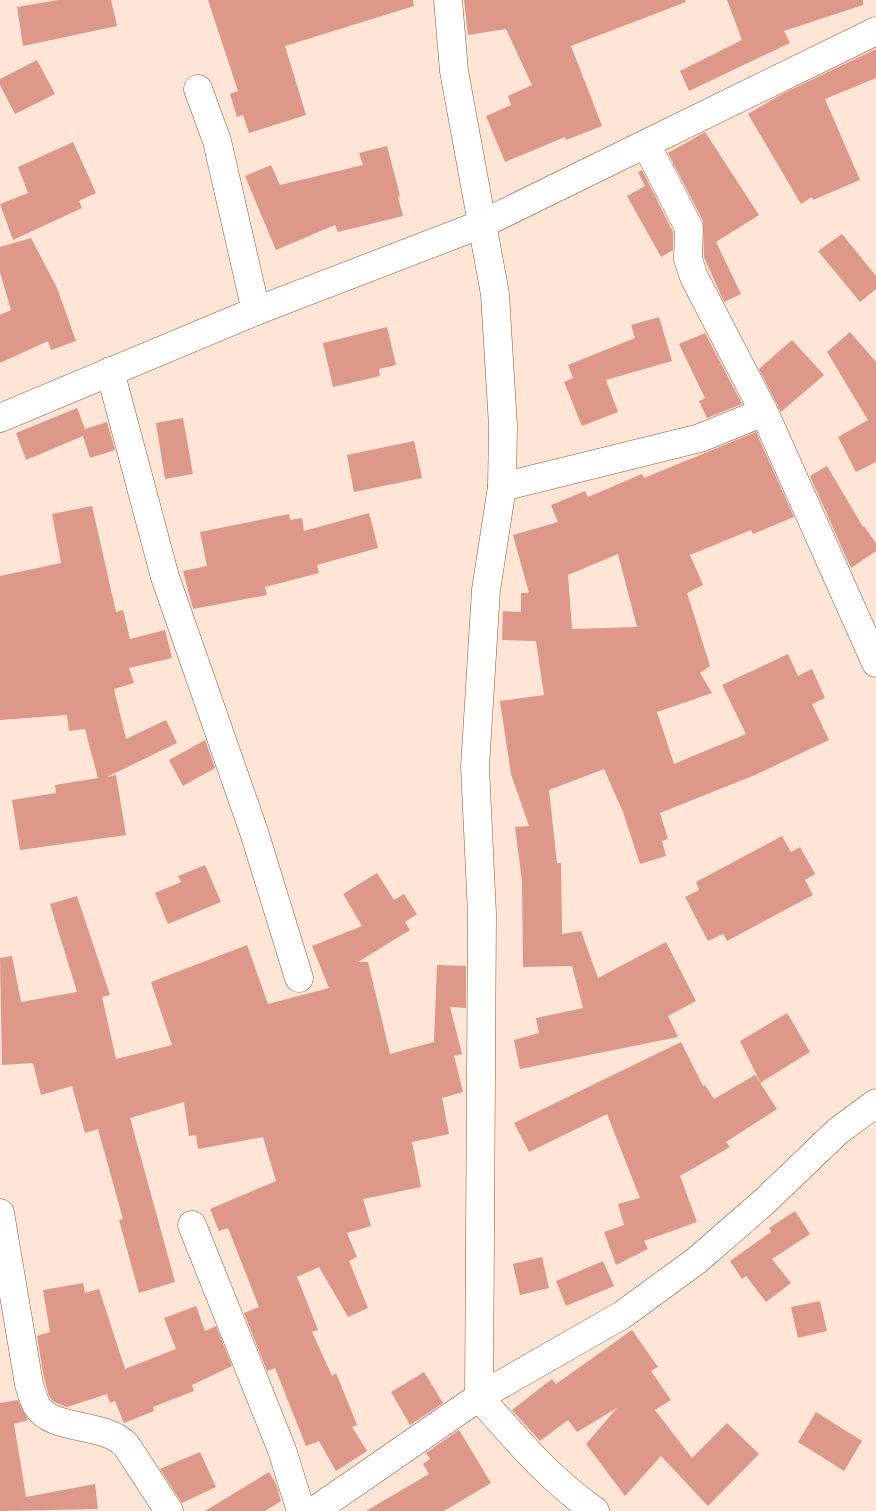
<svg xmlns="http://www.w3.org/2000/svg" width="876" height="1511" viewBox="0 0 876 1511" font-family="Ubuntu,sans-serif">
<style>
.building{fill:#dd988a;fill-rule:evenodd}
.lines{fill:none;stroke-linecap:round;stroke-linejoin:round}
.minor-casing{stroke:#8d5735;stroke-width:29}
.minor{stroke:#fff;stroke-width:28}
</style>
<rect width="100%" height="100%" fill="#fee5d6"/>
<g class="building">
<path d="M 58,0 L 111,0 L 117,26 L 23,46 L 17,7 Z"/>
<path d="M 208,0 L 413,0 L 414,6 L 285,46 L 306,115 L 249,133 L 243,115 L 237,117 L 230,94 L 238,91 Z"/>
<path d="M 464,0 L 685,0 L 686,2 L 571,46 L 602,126 L 566,140 L 565,137 L 505,162 L 486,116 L 511,105 L 508,96 L 532,85 L 506,29 L 468,35 Z"/>
<path d="M 727,0 L 863,0 L 863,5 L 784,31 L 790,43 L 689,91 L 680,71 L 742,40 Z"/>
<path d="M 876,49 L 876,78 L 825,99 L 860,180 L 813,200 L 812,197 L 801,204 L 748,114 L 782,94 Z"/>
<path d="M 37,60 L 55,94 L 15,114 L 0,85 L 0,79 Z"/>
<path d="M 705,132 L 759,215 L 716,242 L 741,294 L 724,302 L 704,257 L 703,221 L 668,153 Z"/>
<path d="M 73,142 L 96,193 L 79,201 L 82,208 L 13,240 L 0,204 L 28,193 L 18,167 Z"/>
<path d="M 387,146 L 400,196 L 398,197 L 403,216 L 338,232 L 335,225 L 276,250 L 245,176 L 271,165 L 280,185 L 363,165 L 359,153 Z"/>
<path d="M 642,170 L 673,232 L 673,250 L 661,257 L 627,196 L 645,186 L 638,172 Z"/>
<path d="M 842,234 L 876,276 L 876,289 L 860,302 L 818,251 Z"/>
<path d="M 31,238 L 57,288 L 76,341 L 51,350 L 48,341 L 0,363 L 0,315 L 11,310 L 0,272 L 0,247 Z"/>
<path d="M 659,317 L 672,361 L 606,380 L 618,412 L 582,426 L 564,382 L 573,378 L 568,365 L 635,338 L 631,325 Z"/>
<path d="M 387,327 L 396,365 L 379,369 L 380,376 L 333,387 L 323,343 Z"/>
<path d="M 850,332 L 876,362 L 876,462 L 856,472 L 838,437 L 868,420 L 827,352 Z"/>
<path d="M 705,333 L 742,404 L 707,418 L 699,401 L 705,398 L 679,344 Z"/>
<path d="M 792,340 L 824,375 L 781,412 L 759,369 Z"/>
<path d="M 77,408 L 85,429 L 107,422 L 115,450 L 90,458 L 83,436 L 26,460 L 16,433 Z"/>
<path d="M 183,418 L 193,474 L 165,479 L 156,423 Z"/>
<path d="M 756,432 L 794,517 L 753,534 L 751,530 L 690,555 L 703,585 L 687,593 L 710,666 L 700,673 L 712,693 L 657,712 L 674,764 L 746,734 L 722,685 L 788,654 L 798,676 L 812,669 L 825,698 L 812,704 L 829,740 L 755,775 L 660,813 L 668,839 L 662,841 L 666,856 L 640,864 L 623,812 L 604,769 L 549,790 L 557,863 L 561,863 L 562,934 L 581,931 L 598,978 L 666,942 L 696,1001 L 668,1016 L 678,1037 L 520,1069 L 514,1040 L 539,1033 L 536,1018 L 583,1008 L 572,966 L 523,967 L 522,881 L 515,827 L 529,826 L 511,774 L 500,701 L 544,695 L 536,641 L 502,640 L 503,611 L 521,612 L 521,593 L 529,593 L 513,535 L 558,522 L 551,505 L 585,491 L 588,497 L 642,474 L 644,478 ZM 618,554 L 637,627 L 572,629 L 568,575 Z"/>
<path d="M 414,441 L 422,478 L 354,492 L 347,455 Z"/>
<path d="M 827,466 L 863,527 L 864,526 L 876,543 L 876,551 L 851,568 L 810,476 Z"/>
<path d="M 92,506 L 116,612 L 123,610 L 130,639 L 165,630 L 172,658 L 129,668 L 134,683 L 114,689 L 126,739 L 166,720 L 177,743 L 107,777 L 116,775 L 126,835 L 20,850 L 12,800 L 56,793 L 55,785 L 98,778 L 85,729 L 69,731 L 67,715 L 0,720 L 0,576 L 61,563 L 52,514 Z"/>
<path d="M 369,513 L 378,548 L 317,565 L 319,573 L 265,587 L 267,595 L 193,609 L 183,571 L 207,566 L 200,532 L 289,514 L 290,520 L 302,518 L 304,531 Z"/>
<path d="M 205,740 L 215,768 L 183,786 L 169,760 Z"/>
<path d="M 782,836 L 791,852 L 800,847 L 815,874 L 805,880 L 813,895 L 727,941 L 723,934 L 708,941 L 685,897 L 699,890 L 696,882 Z"/>
<path d="M 205,865 L 221,902 L 168,924 L 155,893 L 181,882 L 178,876 Z"/>
<path d="M 377,873 L 394,900 L 404,894 L 417,914 L 405,922 L 410,930 L 358,962 L 368,962 L 390,1054 L 434,1042 L 437,965 L 466,966 L 466,1008 L 450,1007 L 462,1054 L 454,1056 L 463,1092 L 442,1098 L 449,1134 L 412,1142 L 421,1187 L 363,1199 L 371,1226 L 347,1233 L 357,1257 L 349,1261 L 368,1308 L 348,1317 L 319,1267 L 297,1277 L 318,1330 L 312,1332 L 332,1376 L 336,1373 L 357,1425 L 352,1427 L 367,1451 L 336,1471 L 319,1441 L 306,1446 L 275,1368 L 267,1371 L 244,1313 L 259,1307 L 228,1228 L 219,1231 L 210,1209 L 276,1181 L 263,1137 L 198,1149 L 196,1135 L 189,1136 L 184,1102 L 130,1118 L 175,1282 L 139,1293 L 119,1220 L 123,1219 L 98,1129 L 85,1133 L 72,1086 L 41,1095 L 33,1063 L 2,1065 L 0,958 L 12,956 L 21,1002 L 77,992 L 50,904 L 77,896 L 110,995 L 102,997 L 116,1059 L 172,1045 L 151,982 L 247,945 L 268,1004 L 329,988 L 312,946 L 362,926 L 343,894 Z"/>
<path d="M 787,1013 L 810,1052 L 760,1083 L 777,1109 L 726,1142 L 730,1147 L 680,1176 L 697,1222 L 644,1241 L 648,1249 L 616,1265 L 604,1232 L 624,1225 L 618,1204 L 640,1198 L 607,1114 L 529,1152 L 514,1123 L 681,1042 L 703,1086 L 705,1085 L 714,1099 L 755,1075 L 760,1082 L 740,1041 Z"/>
<path d="M 795,1211 L 810,1234 L 772,1259 L 791,1283 L 766,1302 L 746,1276 L 742,1279 L 730,1261 L 771,1232 L 769,1228 Z"/>
<path d="M 542,1257 L 549,1288 L 520,1295 L 513,1264 Z"/>
<path d="M 603,1261 L 614,1286 L 566,1306 L 556,1281 Z"/>
<path d="M 83,1283 L 85,1293 L 99,1289 L 125,1369 L 176,1349 L 164,1318 L 196,1306 L 205,1331 L 216,1326 L 232,1366 L 192,1385 L 194,1391 L 153,1407 L 154,1411 L 124,1423 L 115,1401 L 110,1403 L 107,1394 L 67,1407 L 54,1402 L 49,1396 L 44,1378 L 37,1336 L 50,1332 L 43,1290 Z"/>
<path d="M 820,1301 L 827,1331 L 798,1338 L 791,1307 Z"/>
<path d="M 632,1330 L 658,1367 L 651,1371 L 671,1400 L 655,1410 L 692,1458 L 727,1423 L 759,1454 L 708,1506 L 661,1456 L 625,1496 L 586,1444 L 617,1408 L 577,1432 L 568,1420 L 540,1441 L 512,1410 L 552,1379 L 556,1384 Z"/>
<path d="M 424,1372 L 443,1403 L 410,1425 L 391,1392 Z"/>
<path d="M 18,1400 L 28,1420 L 14,1424 L 26,1497 L 95,1484 L 98,1509 L 0,1511 L 0,1403 Z"/>
<path d="M 816,1412 L 862,1441 L 844,1471 L 798,1442 Z"/>
<path d="M 459,1430 L 491,1483 L 444,1511 L 366,1511 L 429,1474 L 423,1464 L 430,1459 L 426,1453 Z"/>
<path d="M 200,1452 L 216,1487 L 182,1503 L 160,1469 Z"/>
<path d="M 269,1472 L 276,1484 L 281,1501 L 265,1511 L 205,1511 Z"/>
</g>
<g class="lines">
<g class="minor-casing">
<g id="minor">
<path d="M 448,0 L 454,71 L 495,294 L 503,426 L 502,487 L 486,590 L 475,767 L 482,914 L 479,1397 C 515,1438 549,1479 595,1511"/>
<path d="M 198,89 L 217,141 L 256,311"/>
<path d="M 646,144 L 689,228 L 688,259 L 694,277 L 764,412 L 876,663"/>
<path d="M 110,371 L 165,577 L 254,832 L 299,978"/>
<path d="M 0,418 L 256,311 L 482,224 L 876,31"/>
<path d="M 502,487 L 700,438 L 764,412"/>
<path d="M 0,1213 L 29,1384 C 31,1391 33,1399 37,1406 C 53,1432 102,1421 126,1445 L 169,1511"/>
<path d="M 192,1225 L 282,1450 L 301,1511"/>
<path d="M 314,1511 L 479,1397 L 622,1315 L 696,1261 L 765,1201 L 838,1131 L 876,1103"/>
</g>
</g>
<use href="#minor" class="minor"/>
</g>
</svg>
